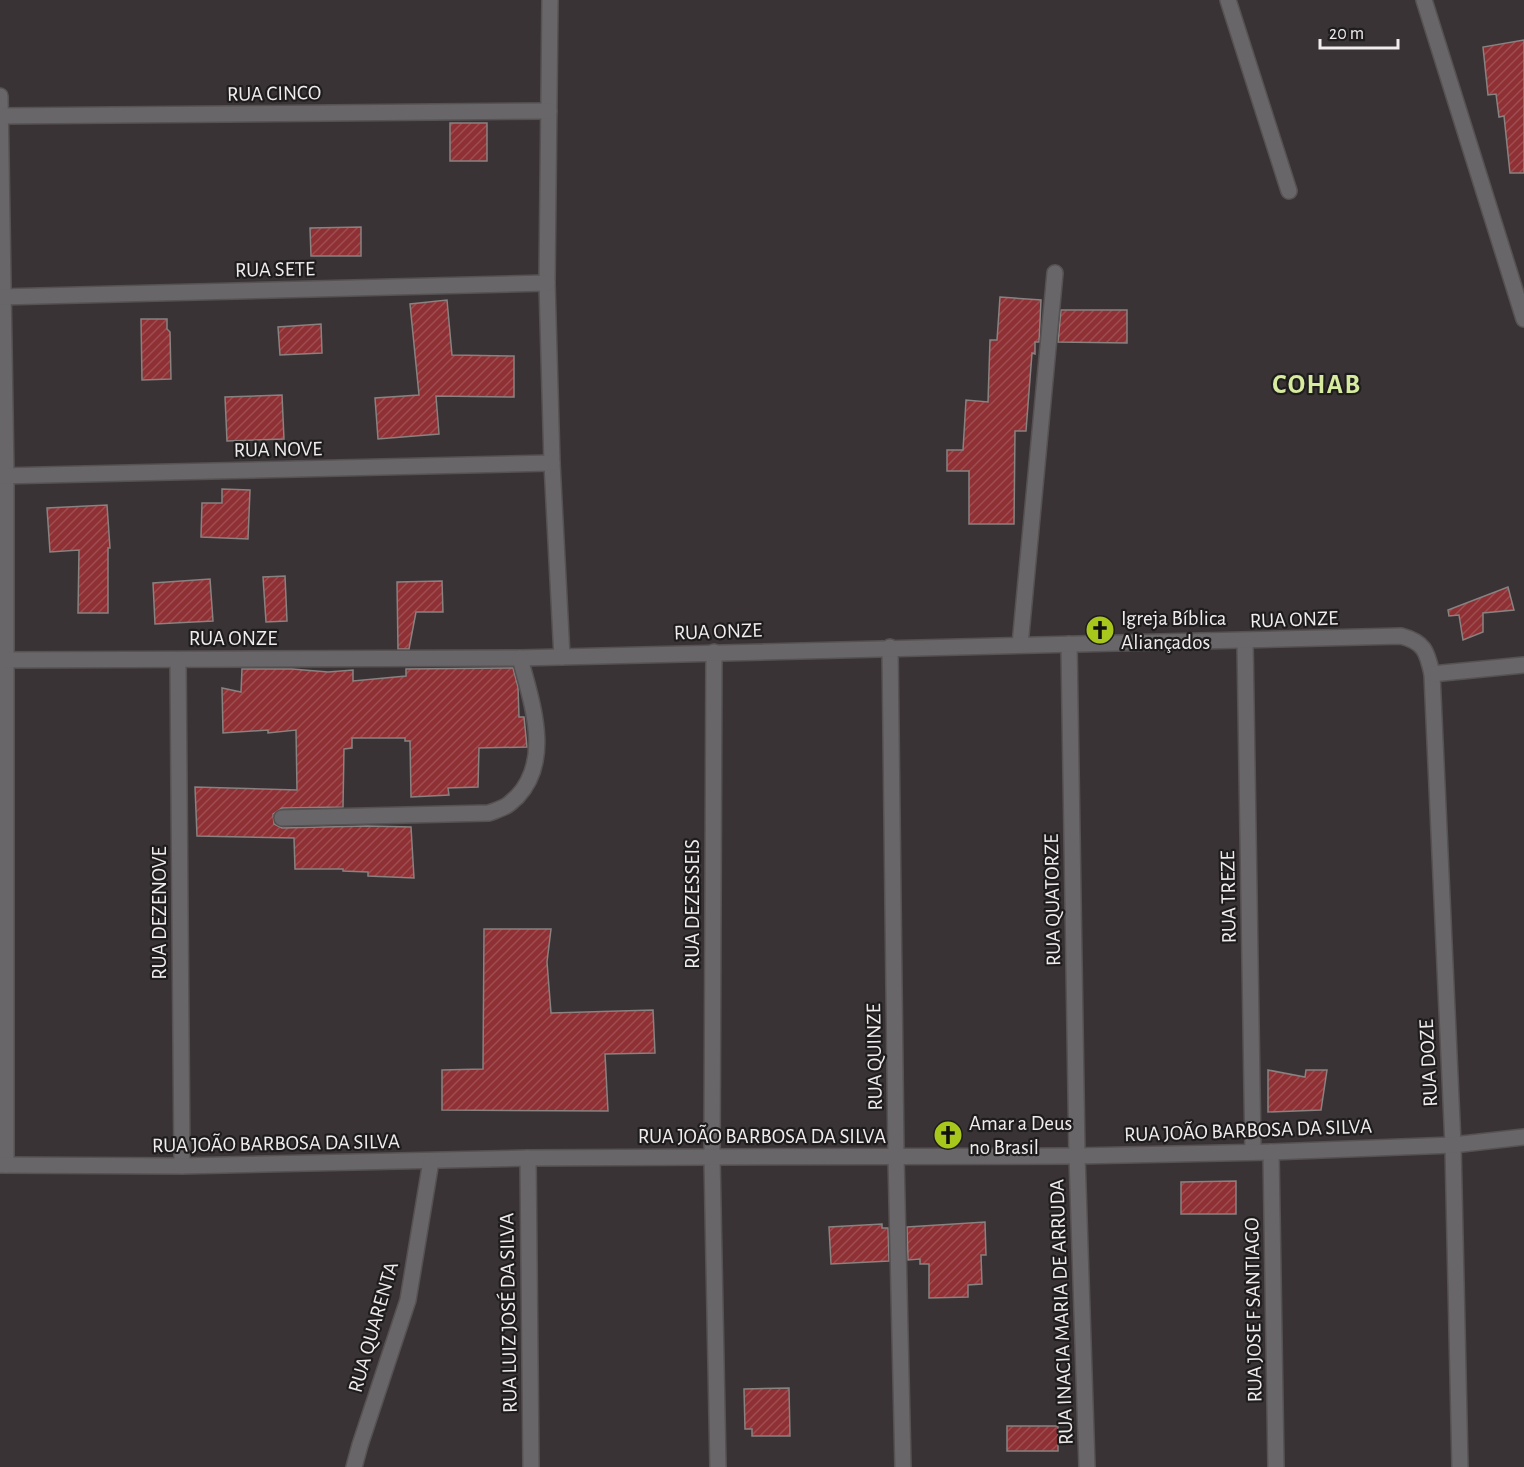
<svg xmlns="http://www.w3.org/2000/svg" width="1524" height="1467" viewBox="0 0 1524 1467" font-family="'Alegreya Sans',sans-serif">
<style>
.building{fill:url(#building-hatch);stroke:#888281;stroke-width:1.5}
.lines{fill:none;stroke-linecap:round;stroke-linejoin:round}
.minor-casing{stroke:#565152;stroke-width:18}
.minor{stroke:#686668;stroke-width:15}
.labels{text-anchor:middle;stroke-width:4.5;stroke-linejoin:round;paint-order:stroke}
.street-label{font-size:21px;fill:#f0eced;stroke:#1e1c1c}
.poi-label{font-size:21px;fill:#f0eced;stroke:#1e1c1c;text-anchor:start}
.district-label{font-size:27px;font-weight:bold;letter-spacing:1.5px;fill:#d7eb9f;stroke:#1e1c1c}
</style>
<defs>
<pattern id="building-hatch" width="6" height="6" patternUnits="userSpaceOnUse" patternTransform="scale(1.5)"><rect width="6" height="6" fill="#8e3034"/><path d="M-1 1l2-2M0 6l6-6M5 7l2-2" fill="none" stroke="#9e4e52"/></pattern>
</defs>
<rect width="100%" height="100%" fill="#393335"/>
<g class="building">
<path d="M 1524,40 L 1524,173 L 1510,173 L 1504,116 L 1499,117 L 1496,94 L 1488,95 L 1483,47 Z"/>
<rect x="450" y="123" width="37" height="38"/>
<path d="M 361,227 L 361,256 L 311,256 L 310,228 Z"/>
<path d="M 1000,297 L 1041,300 L 1039,342 L 1035,342 L 1035,354 L 1032,353 L 1026,431 L 1015,431 L 1014,524 L 969,524 L 969,471 L 947,471 L 947,450 L 963,450 L 966,400 L 988,402 L 990,340 L 997,340 Z"/>
<path d="M 447,300 L 452,355 L 514,356 L 514,397 L 436,396 L 439,434 L 378,439 L 375,398 L 419,395 L 410,304 Z"/>
<path d="M 1061,310 L 1127,310 L 1127,343 L 1058,342 Z"/>
<path d="M 141,319 L 167,319 L 167,329 L 170,332 L 171,379 L 142,380 Z"/>
<path d="M 321,324 L 322,353 L 280,355 L 278,327 Z"/>
<path d="M 282,395 L 284,439 L 227,441 L 225,397 Z"/>
<path d="M 222,489 L 250,490 L 248,539 L 201,537 L 202,503 L 222,503 Z"/>
<path d="M 107,505 L 110,548 L 108,548 L 108,613 L 78,613 L 79,550 L 50,552 L 47,508 Z"/>
<path d="M 285,576 L 287,621 L 266,622 L 263,577 Z"/>
<path d="M 210,579 L 213,621 L 155,624 L 153,583 Z"/>
<path d="M 442,581 L 443,612 L 416,612 L 409,649 L 398,649 L 397,582 Z"/>
<path d="M 1508,587 L 1514,610 L 1483,613 L 1483,632 L 1463,640 L 1459,615 L 1449,616 L 1448,610 Z"/>
<path d="M 513,668 L 518,687 L 519,717 L 524,717 L 527,747 L 479,748 L 478,787 L 448,788 L 449,795 L 411,797 L 410,741 L 405,741 L 405,738 L 352,738 L 352,748 L 344,749 L 343,807 L 282,808 L 273,814 L 274,824 L 282,828 L 367,826 L 411,827 L 414,878 L 368,876 L 368,872 L 343,871 L 343,869 L 295,869 L 294,838 L 197,836 L 195,787 L 297,790 L 296,730 L 268,733 L 268,730 L 223,733 L 222,688 L 241,692 L 242,669 L 292,669 L 328,672 L 353,670 L 353,681 L 406,676 L 406,669 Z"/>
<path d="M 484,929 L 551,929 L 547,962 L 551,1013 L 653,1010 L 655,1053 L 605,1054 L 608,1111 L 442,1110 L 442,1070 L 483,1069 Z"/>
<path d="M 1268,1070 L 1305,1077 L 1306,1070 L 1327,1070 L 1321,1110 L 1268,1112 Z"/>
<path d="M 1236,1181 L 1236,1214 L 1181,1214 L 1181,1182 Z"/>
<path d="M 985,1222 L 986,1255 L 981,1255 L 982,1284 L 968,1285 L 968,1297 L 929,1298 L 929,1264 L 920,1264 L 920,1259 L 908,1260 L 907,1227 Z"/>
<path d="M 882,1224 L 882,1228 L 888,1228 L 889,1261 L 831,1264 L 829,1227 Z"/>
<path d="M 789,1388 L 790,1436 L 752,1436 L 752,1429 L 745,1429 L 744,1389 Z"/>
<rect x="1007" y="1426" width="51" height="25"/>
</g>
<g class="lines">
<g class="minor-casing">
<g id="minor">
<path d="M 550,0 L 547,283 L 552,463 L 562,657"/>
<path d="M 1228,0 L 1289,191"/>
<path d="M 1424,0 L 1524,319"/>
<path d="M 0,96 L 6,476 L 6,1165"/>
<path d="M 0,116 L 549,111"/>
<path d="M 0,297 L 547,283"/>
<path d="M 0,476 L 552,463"/>
<path d="M 1245,641 L 1253,1152"/>
<path d="M 1069,644 L 1077,1156 L 1087,1467"/>
<path d="M 1020,645 L 1055,273"/>
<path d="M 890,647 L 896,1157 L 903,1467"/>
<path d="M 714,652 L 712,1157 L 718,1467"/>
<path d="M 0,660 L 520,658 L 1401,636 C 1424,642 1427,651 1432,674 L 1453,1145 L 1460,1467"/>
<path d="M 178,660 L 182,1166"/>
<path d="M 1432,674 L 1524,665"/>
<path d="M 282,818 L 489,813 C 494,811 501,809 506,806 C 510,804 513,800 517,797 C 553,759 531,701 520,658"/>
<path d="M 1271,1152 L 1276,1467"/>
<path d="M 528,1158 L 531,1467"/>
<path d="M 0,1165 L 182,1166 L 528,1158 L 712,1157 L 1077,1156 L 1271,1152 L 1453,1145 L 1524,1137"/>
<path d="M 354,1467 L 360,1445 L 408,1300 L 431,1161"/>
</g>
</g>
<use href="#minor" class="minor"/>
</g>
<defs>
<g id="church-disc" transform="scale(1.5)"><circle r="9.5" fill="#a8c71c" stroke="#1e1c1c"/><path d="M-1.2-6h2.4v3.5h3.3v2.4h-3.3V6h-2.4V-.1h-3.3v-2.4h3.3Z" fill="#111"/></g>
</defs>
<g fill-rule="evenodd">
<use href="#church-disc" x="1100" y="630"/>
<use href="#church-disc" x="948" y="1135"/>
</g>
<g class="labels">
<g class="street-label">
<text transform="translate(274 93) rotate(-1)" y="7">RUA CINCO</text>
<text transform="translate(275 269) rotate(-1)" y="7">RUA SETE</text>
<text transform="translate(278 449) rotate(-1)" y="7">RUA NOVE</text>
<text transform="translate(1294 619) rotate(-2)" y="7">RUA ONZE</text>
<text transform="translate(718 631) rotate(-2)" y="7">RUA ONZE</text>
<text x="233" y="645">RUA ONZE</text>
<text transform="translate(1228 897) rotate(-91)" y="7">RUA TREZE</text>
<text transform="translate(1052 900) rotate(-91)" y="7">RUA QUATORZE</text>
<text transform="translate(692 904) rotate(-90)" y="7">RUA DEZESSEIS</text>
<text transform="translate(159 913) rotate(-90)" y="7">RUA DEZENOVE</text>
<text transform="translate(874 1057) rotate(-91)" y="7">RUA QUINZE</text>
<text transform="translate(1428 1063) rotate(-93)" y="7">RUA DOZE</text>
<text transform="translate(1248 1130) rotate(-2)" y="7">RUA JOÃO BARBOSA DA SILVA</text>
<text x="762" y="1143">RUA JOÃO BARBOSA DA SILVA</text>
<text transform="translate(276 1143) rotate(-1)" y="7">RUA JOÃO BARBOSA DA SILVA</text>
<text transform="translate(1253 1310) rotate(-91)" y="7">RUA JOSE F SANTIAGO</text>
<text transform="translate(1061 1312) rotate(-92)" y="7">RUA INACIA MARIA DE ARRUDA</text>
<text transform="translate(508 1313) rotate(-91)" y="7">RUA LUIZ JOSÉ DA SILVA</text>
<text transform="translate(373 1327) rotate(-74)" y="7">RUA QUARENTA</text>
</g>
<g class="poi-label">
<text x="1121" y="625">Igreja Bíblica<tspan x="1121" dy="24">Aliançados</tspan></text>
<text x="969" y="1130">Amar a Deus<tspan x="969" dy="24">no Brasil</tspan></text>
</g>
<g class="district-label">
<text x="1317" y="393">COHAB</text>
</g>
</g>
<path d="M1320 39v9h78v-9" fill="none" stroke="#f0eced" stroke-width="3"/>
<text x="1329" y="39" font-size="18" fill="#f0eced" stroke="#1e1c1c" stroke-width="4.5" paint-order="stroke">20 m</text>
</svg>
